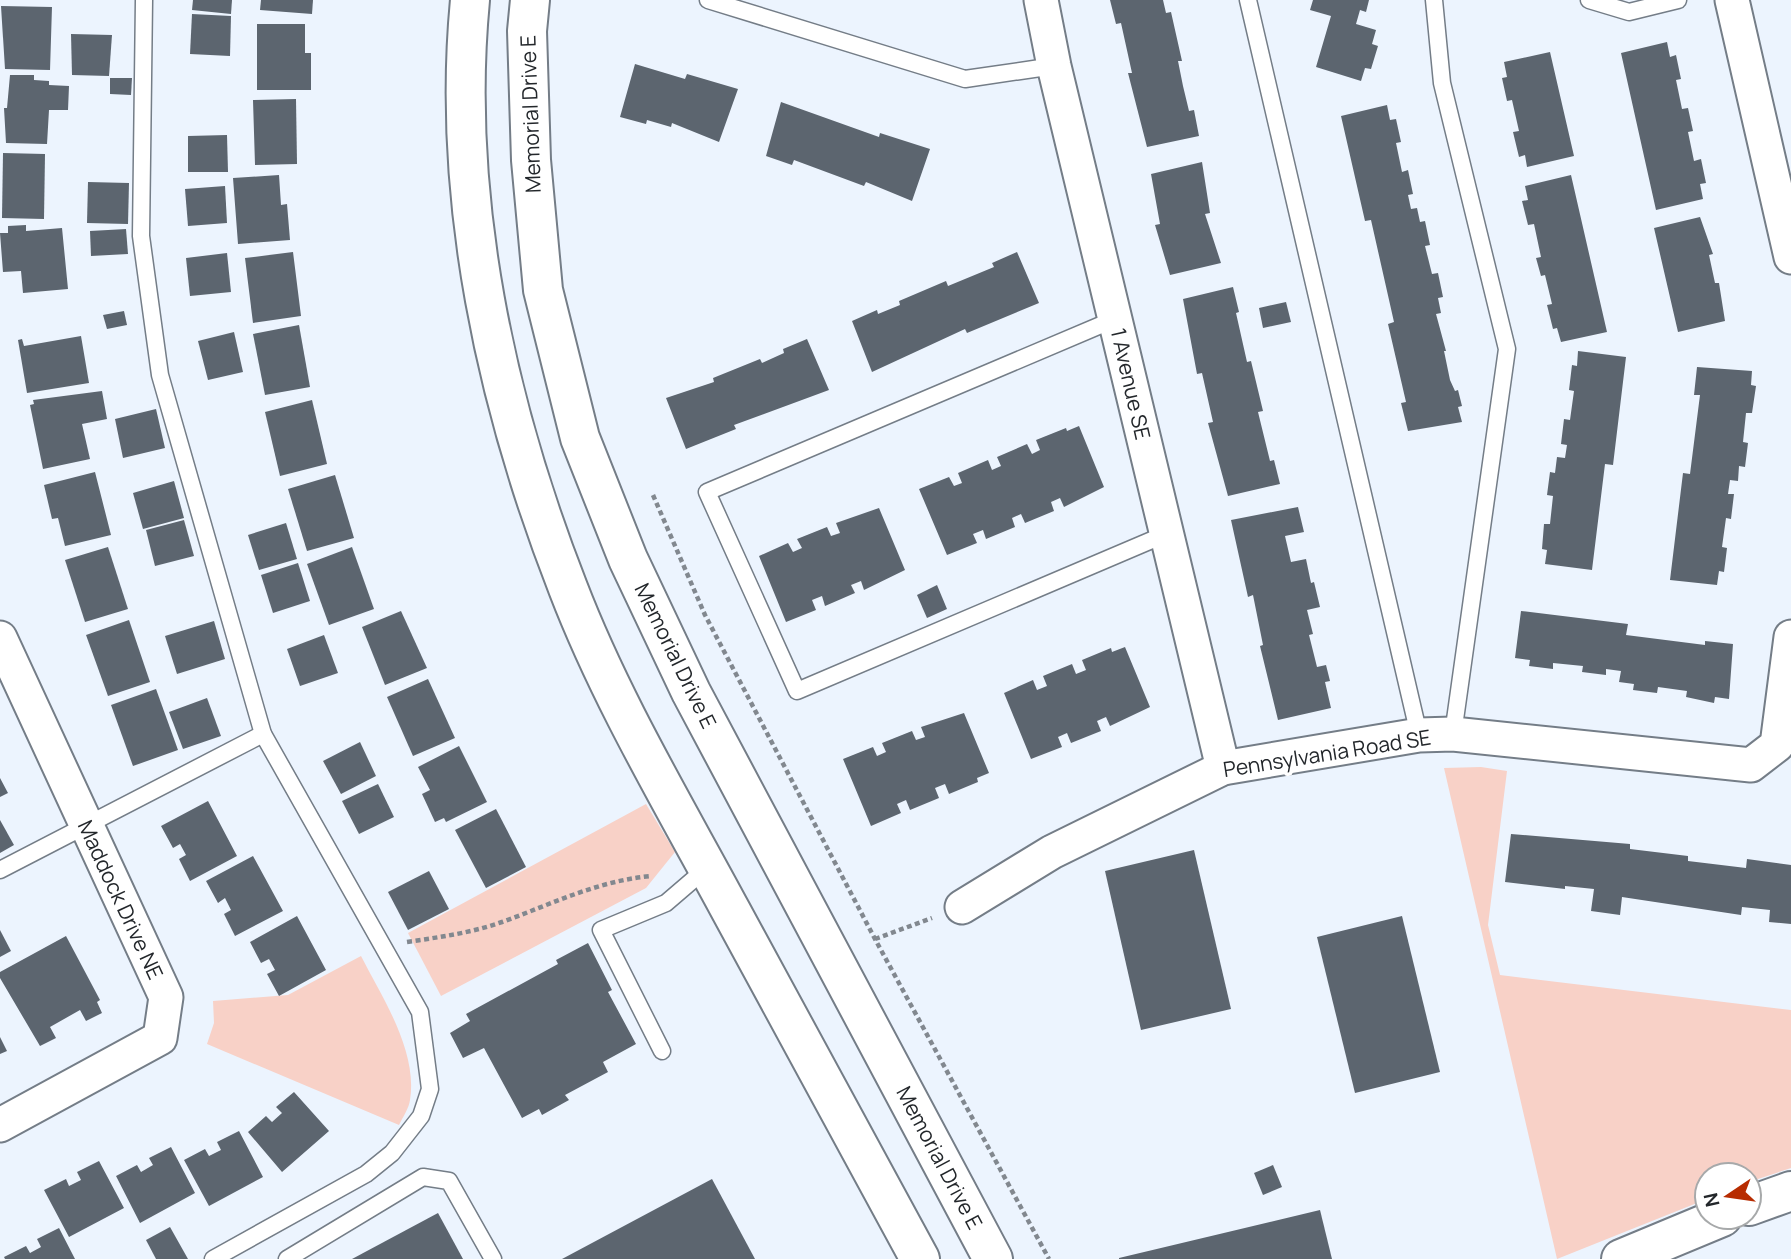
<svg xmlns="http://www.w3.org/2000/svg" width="1791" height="1259" viewBox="0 0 1791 1259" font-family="Manrope,sans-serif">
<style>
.green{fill:#f8d1c7}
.building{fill:#5c656f}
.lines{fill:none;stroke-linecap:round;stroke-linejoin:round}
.lane-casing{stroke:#747d87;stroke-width:19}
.street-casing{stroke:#747d87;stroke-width:37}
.secondary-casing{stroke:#747d87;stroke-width:42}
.path{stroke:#82888f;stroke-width:4.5;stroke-dasharray:5 3.5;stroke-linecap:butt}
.lane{stroke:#fff;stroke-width:16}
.street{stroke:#fff;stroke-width:33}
.secondary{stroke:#fff;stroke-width:38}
.labels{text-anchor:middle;stroke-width:7;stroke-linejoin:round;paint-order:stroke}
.street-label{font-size:21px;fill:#23272b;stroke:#fff}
</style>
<rect width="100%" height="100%" fill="#ecf4fe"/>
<g class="green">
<path d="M 1481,767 L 1507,771 L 1488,925 L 1500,975 L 1791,1010 L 1791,1168 L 1749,1182 L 1749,1175 L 1707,1175 L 1707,1199 L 1557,1259 L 1444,768 Z"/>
<path d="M 646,804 L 675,852 L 646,888 L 441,996 L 408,933 Z"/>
<path d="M 361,956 C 382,997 418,1051 410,1100 C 409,1108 403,1117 399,1125 L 207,1044 L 214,1023 L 213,1001 L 288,995 Z"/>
</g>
<g class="building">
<path d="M 193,0 L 232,0 L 231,14 L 192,10 Z"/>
<path d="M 261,0 L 313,0 L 312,14 L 260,10 Z"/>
<path d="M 1110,0 L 1163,0 L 1166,13 L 1171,12 L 1182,61 L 1178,61 L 1183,86 L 1189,111 L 1194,110 L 1199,136 L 1147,147 L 1128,73 L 1132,73 L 1121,23 L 1116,24 Z"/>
<path d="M 1313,0 L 1369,0 L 1366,12 L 1360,10 L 1356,24 L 1376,30 L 1372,44 L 1378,46 L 1371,69 L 1365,68 L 1361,81 L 1316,67 L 1331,16 L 1310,10 Z"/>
<path d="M 1,6 L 52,7 L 50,70 L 5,69 Z"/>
<path d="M 192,14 L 231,16 L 230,56 L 190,54 Z"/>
<path d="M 257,24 L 305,24 L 305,53 L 311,53 L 311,90 L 257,90 Z"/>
<path d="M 71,34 L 112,35 L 109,76 L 72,75 Z"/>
<path d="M 1667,42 L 1670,57 L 1676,55 L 1681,79 L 1676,80 L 1682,109 L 1688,108 L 1693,131 L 1688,132 L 1694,161 L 1701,159 L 1706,183 L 1700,184 L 1703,199 L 1656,210 L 1621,53 Z"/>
<path d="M 1550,52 L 1574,156 L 1527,167 L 1525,155 L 1519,157 L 1513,132 L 1519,131 L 1512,100 L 1507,101 L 1502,78 L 1507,77 L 1504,62 Z"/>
<path d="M 635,64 L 685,79 L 687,74 L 738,89 L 719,142 L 672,123 L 671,127 L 647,120 L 646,124 L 620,117 Z"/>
<path d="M 10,75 L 34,75 L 34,80 L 49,81 L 49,85 L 69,86 L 68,110 L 49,110 L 47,144 L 6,143 L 4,108 L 7,108 Z"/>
<path d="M 110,78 L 132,78 L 131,95 L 110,94 Z"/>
<path d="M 296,99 L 297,164 L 255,165 L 253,100 Z"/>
<path d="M 781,102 L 879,137 L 880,133 L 930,149 L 912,201 L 866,182 L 864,186 L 794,160 L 792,165 L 766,156 Z"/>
<path d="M 1387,105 L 1390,120 L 1396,119 L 1401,142 L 1396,143 L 1402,172 L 1408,170 L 1413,194 L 1408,195 L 1411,209 L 1417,208 L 1420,222 L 1425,221 L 1430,245 L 1425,246 L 1432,274 L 1438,273 L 1443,297 L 1438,298 L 1441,313 L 1436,314 L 1446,351 L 1444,351 L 1450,380 L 1455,391 L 1458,390 L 1462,406 L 1458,407 L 1462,422 L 1408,431 L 1401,403 L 1406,402 L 1388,324 L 1394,322 L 1371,220 L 1365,221 L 1341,116 Z"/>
<path d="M 227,135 L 228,172 L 188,172 L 188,136 Z"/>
<path d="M 3,153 L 45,154 L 44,219 L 2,218 Z"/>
<path d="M 1202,162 L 1210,213 L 1205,214 L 1221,263 L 1170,275 L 1155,225 L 1160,224 L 1151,174 Z"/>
<path d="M 279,175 L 281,205 L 287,204 L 290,240 L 238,244 L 233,178 Z"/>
<path d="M 1571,175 L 1607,332 L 1561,342 L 1557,328 L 1553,329 L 1547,305 L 1552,304 L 1545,275 L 1541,276 L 1536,258 L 1541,257 L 1534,224 L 1528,225 L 1522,201 L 1528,200 L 1525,186 Z"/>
<path d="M 88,182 L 129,183 L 128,224 L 87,223 Z"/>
<path d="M 225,186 L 227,223 L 188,226 L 185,189 Z"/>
<path d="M 1700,217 L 1713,254 L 1709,255 L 1715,283 L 1719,283 L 1725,321 L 1678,332 L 1654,228 Z"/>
<path d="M 26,225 L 26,231 L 62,228 L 68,289 L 23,293 L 21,271 L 3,272 L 0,233 L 8,233 L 8,226 Z"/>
<path d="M 126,229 L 128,254 L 91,256 L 90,231 Z"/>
<path d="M 293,252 L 301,316 L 253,323 L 245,258 Z"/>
<path d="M 1017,252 L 1039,303 L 967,333 L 965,329 L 872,372 L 852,321 L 877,310 L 878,314 L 900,305 L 899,301 L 946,281 L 948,286 L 994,267 L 992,263 Z"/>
<path d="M 227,253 L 231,292 L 190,296 L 186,258 Z"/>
<path d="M 1233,287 L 1239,312 L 1236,313 L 1247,362 L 1251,361 L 1263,411 L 1258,412 L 1270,461 L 1274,460 L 1280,484 L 1228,496 L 1208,423 L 1213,422 L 1202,373 L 1197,374 L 1183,299 Z"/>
<path d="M 1286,302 L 1291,322 L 1263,328 L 1259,308 Z"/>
<path d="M 124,311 L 127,325 L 107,329 L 103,315 Z"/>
<path d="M 299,325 L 310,387 L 265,395 L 253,334 Z"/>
<path d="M 234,332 L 243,372 L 208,380 L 198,341 Z"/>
<path d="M 81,336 L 89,383 L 27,393 L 18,340 L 22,339 L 24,346 Z"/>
<path d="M 807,339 L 829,390 L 734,425 L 736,429 L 686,449 L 666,398 L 714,382 L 713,378 L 760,359 L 762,363 L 784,353 L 783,349 Z"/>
<path d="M 1578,351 L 1626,357 L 1613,465 L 1605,464 L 1592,570 L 1545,564 L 1547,550 L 1542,549 L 1544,524 L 1550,524 L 1553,496 L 1547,495 L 1550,472 L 1555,473 L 1557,457 L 1565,458 L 1567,445 L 1561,444 L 1564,419 L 1570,420 L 1574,391 L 1569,390 L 1572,365 L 1577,366 Z"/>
<path d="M 1697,367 L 1752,371 L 1751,385 L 1756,386 L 1752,413 L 1746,413 L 1743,442 L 1748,443 L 1745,467 L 1739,466 L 1738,481 L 1730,480 L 1728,494 L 1734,494 L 1731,519 L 1726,518 L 1722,547 L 1727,548 L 1724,572 L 1719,571 L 1717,585 L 1670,580 L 1683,473 L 1690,474 L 1700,395 L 1694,395 Z"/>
<path d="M 102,391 L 107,419 L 82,424 L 90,459 L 43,469 L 30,405 L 34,404 L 33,400 Z"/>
<path d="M 312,400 L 327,464 L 280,476 L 265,412 Z"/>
<path d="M 156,409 L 165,448 L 123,458 L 115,419 Z"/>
<path d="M 1079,426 L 1104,487 L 1064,507 L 1060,498 L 1051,502 L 1054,511 L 1025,523 L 1021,514 L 1012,518 L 1015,527 L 986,539 L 983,530 L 973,534 L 977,543 L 947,555 L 919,489 L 949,477 L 954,486 L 962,483 L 958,473 L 988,460 L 992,470 L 1001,466 L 997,457 L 1027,444 L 1032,454 L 1040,450 L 1036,440 L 1066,428 L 1067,431 Z"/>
<path d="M 95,472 L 111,535 L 65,546 L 58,518 L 52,519 L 44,485 Z"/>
<path d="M 335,475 L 354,538 L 307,551 L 288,489 Z"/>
<path d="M 174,481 L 184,518 L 143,529 L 133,493 Z"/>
<path d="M 1298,507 L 1304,532 L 1285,536 L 1291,562 L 1306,559 L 1311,583 L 1314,582 L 1320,607 L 1307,610 L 1313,634 L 1309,635 L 1317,667 L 1326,665 L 1330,681 L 1325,682 L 1331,708 L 1278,720 L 1260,646 L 1263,645 L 1253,595 L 1248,597 L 1231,520 Z"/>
<path d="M 879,508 L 905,570 L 864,590 L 861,581 L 851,585 L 855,593 L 825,606 L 822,596 L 812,600 L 816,610 L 786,622 L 759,556 L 788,543 L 793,552 L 802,548 L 797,539 L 827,527 L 831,536 L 840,533 L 836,523 Z"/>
<path d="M 184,520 L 194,556 L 155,566 L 146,530 Z"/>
<path d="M 286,523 L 297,559 L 259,570 L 248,535 Z"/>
<path d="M 108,547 L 128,609 L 85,622 L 65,560 Z"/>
<path d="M 352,547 L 374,609 L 329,625 L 307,564 Z"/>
<path d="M 298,563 L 310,601 L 273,613 L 261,575 Z"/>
<path d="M 937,585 L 947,609 L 927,618 L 917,595 Z"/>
<path d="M 401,611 L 427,668 L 385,685 L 362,627 Z"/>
<path d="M 1521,611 L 1628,624 L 1626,635 L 1705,645 L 1705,641 L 1733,644 L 1729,699 L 1715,697 L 1714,703 L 1686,697 L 1687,691 L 1658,687 L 1657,693 L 1633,690 L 1634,684 L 1619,682 L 1621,671 L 1606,669 L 1606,675 L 1582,672 L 1583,666 L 1553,663 L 1553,669 L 1529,666 L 1530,660 L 1515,658 Z"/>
<path d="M 129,620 L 150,682 L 108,696 L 86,635 Z"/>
<path d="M 214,621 L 225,659 L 177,674 L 165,636 Z"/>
<path d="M 324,635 L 338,673 L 300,686 L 287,649 Z"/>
<path d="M 1125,647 L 1150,707 L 1110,726 L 1106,717 L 1097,721 L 1101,731 L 1071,743 L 1067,733 L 1058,737 L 1062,747 L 1031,759 L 1004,693 L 1033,680 L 1037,690 L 1047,686 L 1043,676 L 1072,664 L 1076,674 L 1086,670 L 1082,660 L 1111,648 L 1112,652 Z"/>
<path d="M 428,679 L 455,738 L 413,756 L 387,697 Z"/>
<path d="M 156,689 L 178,750 L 133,766 L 111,705 Z"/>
<path d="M 207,698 L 221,736 L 183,749 L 169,712 Z"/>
<path d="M 964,713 L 989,773 L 977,778 L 978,782 L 949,794 L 945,784 L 935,788 L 939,798 L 910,810 L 906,800 L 897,804 L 901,813 L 871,826 L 843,759 L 873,747 L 877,756 L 886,752 L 882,743 L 912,731 L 916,740 L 925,737 L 921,727 Z"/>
<path d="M 360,742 L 376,776 L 341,794 L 323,761 Z"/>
<path d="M 459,746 L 487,802 L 446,822 L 444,818 L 435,822 L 422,794 L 430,790 L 418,767 Z"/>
<path d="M 0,778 L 8,793 L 0,797 Z"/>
<path d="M 378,784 L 394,817 L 359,834 L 342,801 Z"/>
<path d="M 208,801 L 237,856 L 190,881 L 179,859 L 186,855 L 180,844 L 173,848 L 161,826 Z"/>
<path d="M 496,809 L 526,867 L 486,888 L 455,830 Z"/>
<path d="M 0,820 L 14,845 L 0,853 Z"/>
<path d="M 1511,834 L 1630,844 L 1630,849 L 1688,856 L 1688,861 L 1746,868 L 1747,859 L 1791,865 L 1791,924 L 1769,922 L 1770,910 L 1742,907 L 1741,915 L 1622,897 L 1620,915 L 1591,911 L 1594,889 L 1565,886 L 1565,889 L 1505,882 Z"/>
<path d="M 1194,850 L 1231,1009 L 1141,1030 L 1105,871 Z"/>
<path d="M 253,856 L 283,911 L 235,936 L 224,914 L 231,910 L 225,898 L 218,903 L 206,881 Z"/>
<path d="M 429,871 L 449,909 L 408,930 L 388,892 Z"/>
<path d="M 297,916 L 326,970 L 279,996 L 267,974 L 275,970 L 269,959 L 261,963 L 250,942 Z"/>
<path d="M 1402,916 L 1440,1072 L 1355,1093 L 1317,937 Z"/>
<path d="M 0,930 L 11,951 L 0,957 Z"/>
<path d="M 66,936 L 100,1000 L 97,1002 L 102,1013 L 86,1021 L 80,1010 L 50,1027 L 56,1038 L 40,1046 L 0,978 L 0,972 Z"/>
<path d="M 588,943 L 612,990 L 608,992 L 636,1044 L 603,1062 L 608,1072 L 565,1095 L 569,1100 L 542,1115 L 539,1109 L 522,1118 L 484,1048 L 463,1058 L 450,1033 L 470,1021 L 466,1014 L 558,964 L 556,960 Z"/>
<path d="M 0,1037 L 7,1051 L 0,1054 Z"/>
<path d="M 294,1092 L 329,1131 L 282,1172 L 248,1132 L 266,1116 L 272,1122 L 282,1113 L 276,1107 Z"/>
<path d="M 239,1131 L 263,1177 L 209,1206 L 184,1160 L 205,1149 L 209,1156 L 221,1150 L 217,1142 Z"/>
<path d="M 171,1147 L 195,1193 L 140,1223 L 116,1176 L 137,1165 L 141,1172 L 153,1165 L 149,1158 Z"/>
<path d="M 99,1161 L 124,1208 L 69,1237 L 44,1190 L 66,1179 L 69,1186 L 81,1180 L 77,1172 Z"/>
<path d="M 1273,1165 L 1282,1187 L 1263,1195 L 1254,1173 Z"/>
<path d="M 712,1179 L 755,1259 L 562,1259 Z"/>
<path d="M 1320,1210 L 1332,1259 L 1119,1259 L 1119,1258 Z"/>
<path d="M 438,1213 L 463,1259 L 352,1259 Z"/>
<path d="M 170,1227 L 188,1259 L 156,1259 L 146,1240 Z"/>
<path d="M 59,1228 L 75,1259 L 5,1259 L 4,1257 L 26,1246 L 30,1253 L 41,1247 L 37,1239 Z"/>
</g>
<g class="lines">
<g class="lane-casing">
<g id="lane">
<path d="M 144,0 L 141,236 L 160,375 L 263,734 L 420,1012 L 430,1089 L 421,1116 L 392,1153 L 366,1174 L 213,1259"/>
<path d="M 708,0 L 965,79 L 1054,66"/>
<path d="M 1248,0 L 1419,735"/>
<path d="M 1434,0 L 1442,83 L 1507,349 L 1453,734"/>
<path d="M 1589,0 L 1629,12 L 1678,0"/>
<path d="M 1115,319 L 707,492 L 797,691 L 1166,534"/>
<path d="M 0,870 L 263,734"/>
<path d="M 662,1051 L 601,930 L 666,903 L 708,867"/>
<path d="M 287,1259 L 423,1177 L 449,1181 L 493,1259"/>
</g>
</g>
<g class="street-casing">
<g id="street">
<path d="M 1041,0 L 1054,66 L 1223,768"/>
<path d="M 1732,0 L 1791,257"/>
<path d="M 0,638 L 166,997 L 160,1038 L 0,1125"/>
<path d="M 962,907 L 1052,852 L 1223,768 L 1419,735 L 1453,734 L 1751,765 L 1777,745 L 1791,637"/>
</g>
</g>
<g class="secondary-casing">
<g id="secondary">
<path d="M 470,0 C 451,198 496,404 568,588 C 611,700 674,805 731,911 C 794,1027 857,1143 920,1259"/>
<path d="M 530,0 L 527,31 L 531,160 L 543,290 L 580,438 L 628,559 L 691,692 L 993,1259"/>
<path d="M 1749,1206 L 1791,1191"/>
<path d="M 1621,1259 L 1722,1217"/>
</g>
</g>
<g class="path">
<path d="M 653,495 L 705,615 L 875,939 L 1049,1259"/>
<path d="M 875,939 L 932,918"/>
<path d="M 407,942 C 440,937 471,933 502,922 C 552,904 597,881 651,876"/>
</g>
<use href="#lane" class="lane"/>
<use href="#street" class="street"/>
<use href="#secondary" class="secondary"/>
</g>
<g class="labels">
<g class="street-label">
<text transform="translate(531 114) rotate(-92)" y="7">Memorial Drive E</text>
<text transform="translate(1130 384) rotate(77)" y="7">1 Avenue SE</text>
<text transform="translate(675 656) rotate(64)" y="7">Memorial Drive E</text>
<text transform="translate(1327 754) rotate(-9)" y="7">Pennsylvania Road SE</text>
<text transform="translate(120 900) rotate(65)" y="7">Maddock Drive NE</text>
<text transform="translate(939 1158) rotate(62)" y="7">Memorial Drive E</text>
</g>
</g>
<g transform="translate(1728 1196) rotate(257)"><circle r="33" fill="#ffffff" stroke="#a7a9aa" stroke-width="2"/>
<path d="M0-5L12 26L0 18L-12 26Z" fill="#b72c01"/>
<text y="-10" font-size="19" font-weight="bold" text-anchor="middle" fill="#23272b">N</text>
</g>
</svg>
